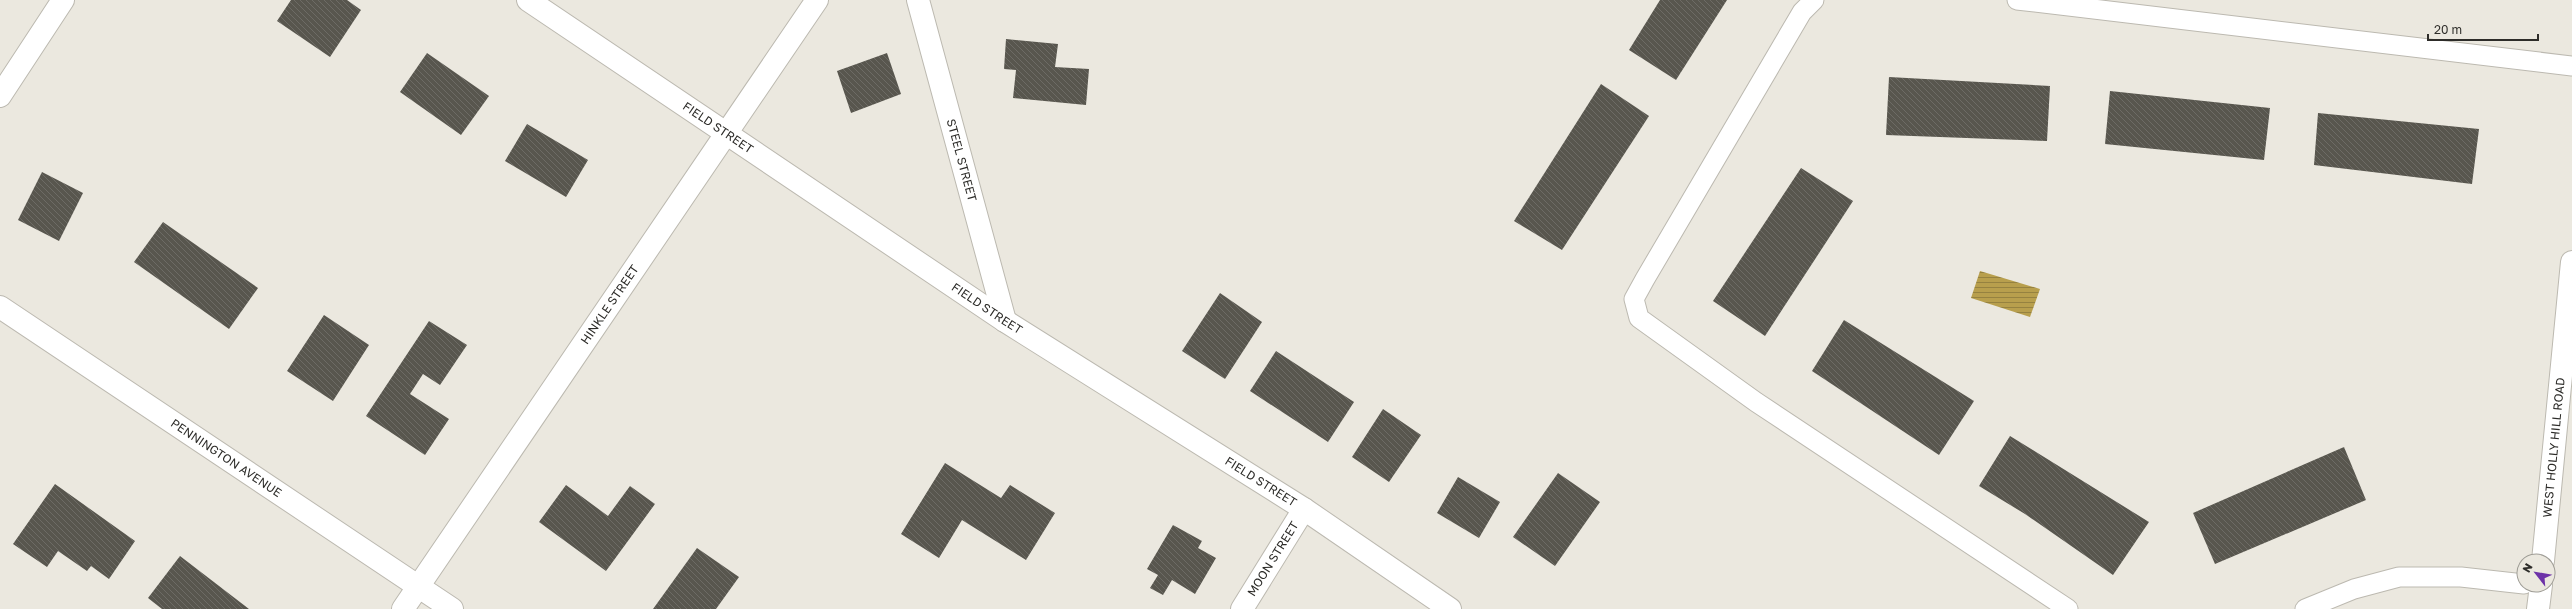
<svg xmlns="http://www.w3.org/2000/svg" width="2572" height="609" viewBox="0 0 2572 609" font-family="'Golos Text',sans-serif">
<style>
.water{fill:url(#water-rules)}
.building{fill:url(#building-back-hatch)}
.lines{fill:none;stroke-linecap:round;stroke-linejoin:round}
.service-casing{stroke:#bcb9b0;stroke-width:21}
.minor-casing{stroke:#bcb9b0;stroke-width:24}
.tertiary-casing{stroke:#bcb9b0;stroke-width:24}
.service{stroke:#fff;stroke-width:19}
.minor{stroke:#fff;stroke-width:22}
.tertiary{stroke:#fff;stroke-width:22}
.labels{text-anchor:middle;stroke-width:4;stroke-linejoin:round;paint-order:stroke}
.street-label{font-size:12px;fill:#2d2c29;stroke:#ebe8df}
</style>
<defs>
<pattern id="water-rules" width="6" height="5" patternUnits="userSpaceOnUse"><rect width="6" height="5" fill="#b89f4d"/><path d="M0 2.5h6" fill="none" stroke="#968240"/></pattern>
<pattern id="building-back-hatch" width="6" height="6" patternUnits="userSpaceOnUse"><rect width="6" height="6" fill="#58564e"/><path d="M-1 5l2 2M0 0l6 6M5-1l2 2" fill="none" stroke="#6d6b65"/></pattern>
</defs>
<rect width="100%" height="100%" fill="#ebe8df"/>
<path class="water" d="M 1980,271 L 2040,289 L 2030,317 L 1971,298 Z"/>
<g class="building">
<path d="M 291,0 L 347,0 L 361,10 L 330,57 L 277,21 Z"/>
<path d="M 1660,0 L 1727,0 L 1676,80 L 1629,50 Z"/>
<path d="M 1006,39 L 1058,44 L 1055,67 L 1089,69 L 1086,105 L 1013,98 L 1016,70 L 1004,69 Z"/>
<path d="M 427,53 L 489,96 L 461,135 L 400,92 Z"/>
<path d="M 887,53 L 901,94 L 851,113 L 837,71 Z"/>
<path d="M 1889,77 L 2050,86 L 2047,141 L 1886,135 Z"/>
<path d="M 1601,84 L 1649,116 L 1562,250 L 1514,221 Z"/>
<path d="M 2110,91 L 2270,108 L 2264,160 L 2105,144 Z"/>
<path d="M 2318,113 L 2479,129 L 2472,184 L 2314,165 Z"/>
<path d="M 527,124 L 588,160 L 566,197 L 505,161 Z"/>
<path d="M 1801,168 L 1853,201 L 1765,336 L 1713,301 Z"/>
<path d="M 42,172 L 83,193 L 59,241 L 18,220 Z"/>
<path d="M 163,222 L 258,288 L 229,329 L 134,262 Z"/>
<path d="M 1220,293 L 1262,322 L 1225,379 L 1182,351 Z"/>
<path d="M 324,315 L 369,345 L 333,401 L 287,371 Z"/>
<path d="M 1844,320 L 1974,401 L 1939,455 L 1812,371 Z"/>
<path d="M 429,321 L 467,345 L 440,385 L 423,374 L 410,394 L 449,419 L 425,455 L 366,416 Z"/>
<path d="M 1276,351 L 1354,402 L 1328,442 L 1250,391 Z"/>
<path d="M 1383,409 L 1421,435 L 1389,482 L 1352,457 Z"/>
<path d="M 2010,436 L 2149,522 L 2113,575 L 2025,514 L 1979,486 Z"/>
<path d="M 2344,447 L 2366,500 L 2215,564 L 2193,513 Z"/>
<path d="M 945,463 L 1001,498 L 1010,485 L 1055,513 L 1026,560 L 962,520 L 939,558 L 901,534 Z"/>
<path d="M 1558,473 L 1600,502 L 1555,566 L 1513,537 Z"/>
<path d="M 1458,477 L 1500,502 L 1479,538 L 1437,513 Z"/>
<path d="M 55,484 L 135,541 L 109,579 L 91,566 L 87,571 L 58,551 L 47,567 L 13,544 Z"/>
<path d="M 566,485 L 608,516 L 630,486 L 655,504 L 606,571 L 539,522 Z"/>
<path d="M 1173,525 L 1202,541 L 1198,548 L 1216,558 L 1195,594 L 1172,580 L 1163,595 L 1150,588 L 1158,575 L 1147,569 Z"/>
<path d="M 697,548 L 739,577 L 716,609 L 653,609 Z"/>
<path d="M 180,556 L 249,609 L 162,609 L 148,598 Z"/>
</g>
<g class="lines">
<g class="service-casing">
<g id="service">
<path d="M 1814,0 L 1802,12 L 1645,279 L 1634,299 L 1639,318 L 1756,402 L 2068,609"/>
<path d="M 2017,0 L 2572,66"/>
<path d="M 2305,609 L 2354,589 L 2399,577 L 2461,577 L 2524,584"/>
</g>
</g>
<g class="minor-casing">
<g id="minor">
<path id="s1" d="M 528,0 L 1005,321 L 1304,509 L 1450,609"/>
<path id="s2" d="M 918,0 L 1005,321"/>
<path d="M 0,96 L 63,0"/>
<path id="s3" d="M 0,307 L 452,609"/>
<path id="s4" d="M 403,609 L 817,0"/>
<path id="s5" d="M 1242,609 L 1304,509"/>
</g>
</g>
<g class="tertiary-casing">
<g id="tertiary">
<path id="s6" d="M 2543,561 L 2572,262"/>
<path d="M 2538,609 L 2541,585"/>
</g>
</g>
<use href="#service" class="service"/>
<use href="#minor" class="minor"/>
<use href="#tertiary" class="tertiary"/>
</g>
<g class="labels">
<g class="street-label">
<text dy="4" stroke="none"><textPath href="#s1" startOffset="229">FIELD STREET</textPath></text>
<text dy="4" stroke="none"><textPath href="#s2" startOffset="166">STEEL STREET</textPath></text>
<text dy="4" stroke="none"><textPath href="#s4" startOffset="368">HINKLE STREET</textPath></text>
<text dy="4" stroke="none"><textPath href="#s1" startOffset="553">FIELD STREET</textPath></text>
<text dy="4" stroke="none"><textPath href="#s6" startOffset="114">WEST HOLLY HILL ROAD</textPath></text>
<text dy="4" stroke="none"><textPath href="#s3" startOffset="272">PENNINGTON AVENUE</textPath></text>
<text dy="4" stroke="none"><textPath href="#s1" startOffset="877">FIELD STREET</textPath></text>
<text dy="4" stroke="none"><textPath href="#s5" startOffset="59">MOON STREET</textPath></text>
</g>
</g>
<g transform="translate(2536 573) rotate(301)"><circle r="19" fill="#ebe8df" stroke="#9f9d96"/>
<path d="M0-3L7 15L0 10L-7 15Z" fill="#6d32a8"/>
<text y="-6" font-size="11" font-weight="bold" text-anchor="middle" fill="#2d2c29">N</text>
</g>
<path d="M2428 34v6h110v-6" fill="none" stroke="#2d2c29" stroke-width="2"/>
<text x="2434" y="34" font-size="12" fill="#2d2c29" stroke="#ebe8df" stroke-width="3" paint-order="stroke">20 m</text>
</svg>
